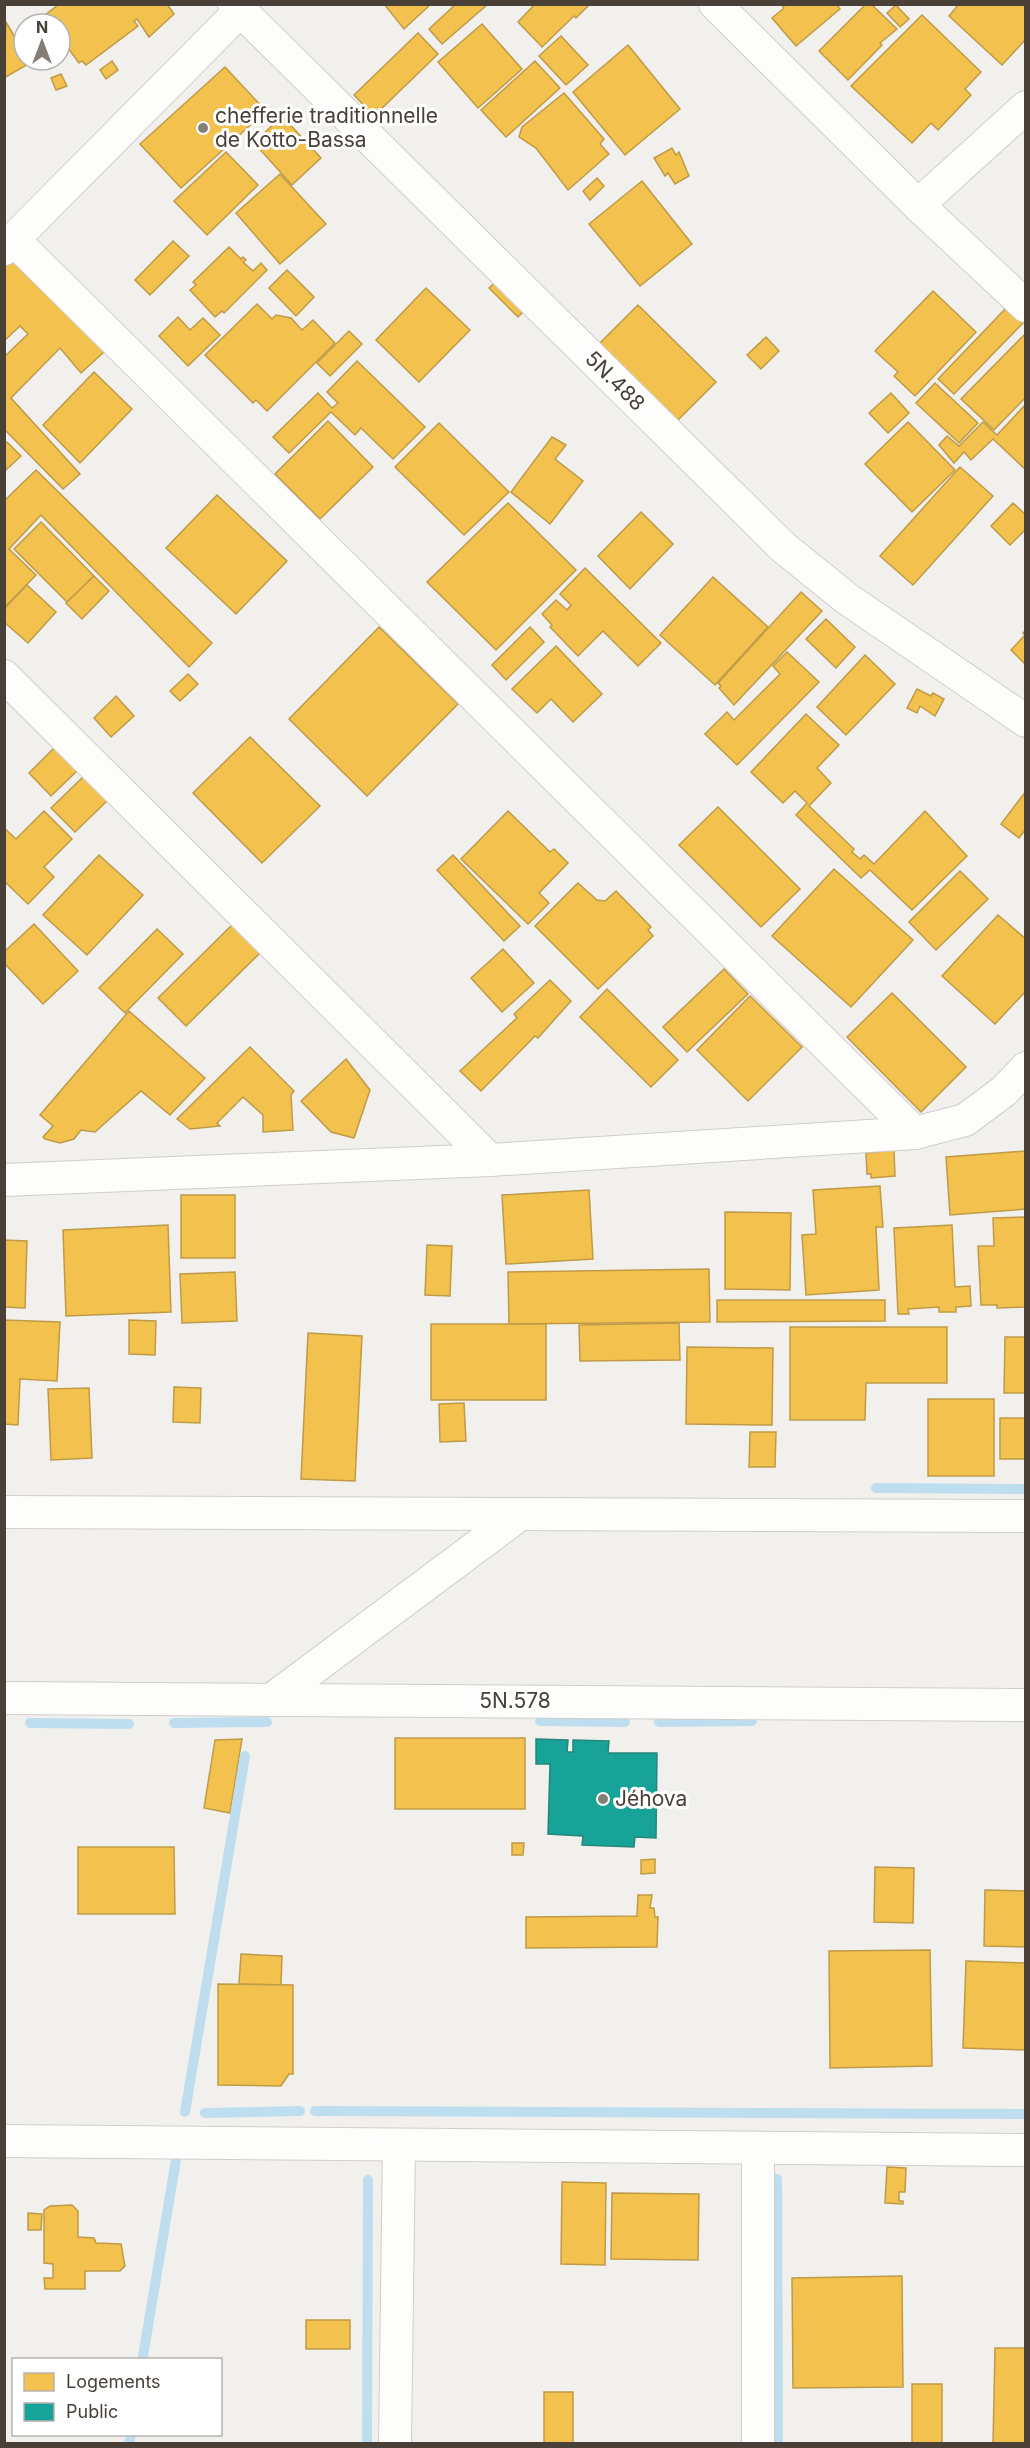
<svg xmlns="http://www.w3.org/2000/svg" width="1030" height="2448" viewBox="0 0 1030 2448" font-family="Inter,sans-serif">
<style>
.homes{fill:#f2c14e;stroke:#bf9b47;stroke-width:1.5}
.public{fill:#17a398;stroke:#26867b;stroke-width:1.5}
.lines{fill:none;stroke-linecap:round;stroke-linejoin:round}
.stream{stroke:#bedef0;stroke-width:10}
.minor-casing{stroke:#d0ceca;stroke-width:34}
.minor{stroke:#fdfdfc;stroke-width:32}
.poi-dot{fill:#847e77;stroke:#fff;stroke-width:2}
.labels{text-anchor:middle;stroke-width:6;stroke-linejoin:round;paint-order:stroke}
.poi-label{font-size:21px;fill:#494138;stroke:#fff;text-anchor:start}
.street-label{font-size:21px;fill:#494138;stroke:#fff}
</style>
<rect width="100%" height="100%" fill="#f2f0ed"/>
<g class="homes">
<path d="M 59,4 L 167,4 L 174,14 L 149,37 L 137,19 L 134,21 L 138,26 L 86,65 L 82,61 L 79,63 L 60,37 L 60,24 L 50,24 L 44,16 Z"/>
<path d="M 384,4 L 431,4 L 404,29 Z"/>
<path d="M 456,4 L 488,4 L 442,44 L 429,29 Z"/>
<path d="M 535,4 L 590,4 L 576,18 L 574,16 L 542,47 L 518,22 Z"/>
<path d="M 781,4 L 836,4 L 840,9 L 796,46 L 772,18 L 784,8 Z"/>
<path d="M 866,4 L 871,4 L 897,29 L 880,43 L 882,45 L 848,80 L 819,51 Z"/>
<path d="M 959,4 L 1026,4 L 1026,39 L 1002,65 L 949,16 Z"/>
<path d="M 896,5 L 909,19 L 900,27 L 887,13 Z"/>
<path d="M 922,15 L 981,72 L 965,89 L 971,95 L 938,130 L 931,123 L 912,143 L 851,86 Z"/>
<path d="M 6,22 L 24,53 L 24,60 L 30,63 L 4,78 Z"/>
<path d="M 482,24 L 522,69 L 478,108 L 438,62 Z"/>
<path d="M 418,33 L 438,54 L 374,116 L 354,95 Z"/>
<path d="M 561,36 L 588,65 L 566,85 L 539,56 Z"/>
<path d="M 628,45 L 680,109 L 625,155 L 573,92 Z"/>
<path d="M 112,61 L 118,70 L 106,79 L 100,70 Z"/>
<path d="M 535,61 L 560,88 L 506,137 L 481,110 Z"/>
<path d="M 225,67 L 266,111 L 181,188 L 140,144 Z"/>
<path d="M 61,74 L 67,86 L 56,90 L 51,78 Z"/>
<path d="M 564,93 L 604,139 L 600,144 L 609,154 L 568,190 L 536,148 L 519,137 L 522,127 Z"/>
<path d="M 282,116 L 321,158 L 292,185 L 254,143 Z"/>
<path d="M 672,148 L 676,155 L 679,152 L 689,176 L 675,184 L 668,173 L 665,176 L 654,158 Z"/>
<path d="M 226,152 L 258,185 L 207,235 L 174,201 Z"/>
<path d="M 280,174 L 326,224 L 280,264 L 236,213 Z"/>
<path d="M 597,178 L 604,186 L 590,200 L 583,191 Z"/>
<path d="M 642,181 L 692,244 L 640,286 L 589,224 Z"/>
<path d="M 173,241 L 189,256 L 150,295 L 135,280 Z"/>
<path d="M 229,247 L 241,259 L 243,257 L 246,260 L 243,262 L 253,271 L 261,263 L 267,270 L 224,313 L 222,311 L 215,317 L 190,290 L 196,285 L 193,282 Z"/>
<path d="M 13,251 L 105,351 L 81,373 L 60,348 L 11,398 L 80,474 L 63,489 L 4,429 L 4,357 L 28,334 L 20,326 L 4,341 L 4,257 Z"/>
<path d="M 287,270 L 314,297 L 296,316 L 269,288 Z"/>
<path d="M 501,277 L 529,306 L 518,317 L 489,288 Z"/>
<path d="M 426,288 L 470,330 L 419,382 L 376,340 Z"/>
<path d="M 933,291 L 976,332 L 915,396 L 894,376 L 898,372 L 875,351 Z"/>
<path d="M 257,304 L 272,319 L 276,315 L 291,318 L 302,330 L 313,320 L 335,343 L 267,411 L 256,400 L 253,403 L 205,355 Z"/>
<path d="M 638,305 L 716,382 L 672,426 L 594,349 Z"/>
<path d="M 1008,306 L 1025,321 L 954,394 L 938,379 Z"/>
<path d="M 178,317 L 190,330 L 203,318 L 220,335 L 188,366 L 159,336 Z"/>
<path d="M 349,331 L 362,344 L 330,376 L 317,363 Z"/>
<path d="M 1026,333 L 1026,397 L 994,430 L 961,399 Z"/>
<path d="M 766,337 L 779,351 L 761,369 L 747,355 Z"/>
<path d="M 357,361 L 425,427 L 393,459 L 361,428 L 355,435 L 331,412 L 289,453 L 273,437 L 318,393 L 332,408 L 338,403 L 327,392 Z"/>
<path d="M 94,372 L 132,409 L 80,463 L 43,425 Z"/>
<path d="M 935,383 L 978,423 L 959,443 L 916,403 Z"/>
<path d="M 891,393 L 909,413 L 888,433 L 869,413 Z"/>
<path d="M 1026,404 L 1026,470 L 993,439 L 971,460 L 964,452 L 954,463 L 939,445 L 947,436 L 959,446 L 983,422 L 997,435 Z"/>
<path d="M 328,421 L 373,467 L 320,519 L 275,474 Z"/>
<path d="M 908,422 L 955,470 L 912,512 L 865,464 Z"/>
<path d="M 439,423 L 509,492 L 464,535 L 395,467 Z"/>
<path d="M 552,437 L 566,445 L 555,459 L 583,481 L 550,524 L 511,492 Z"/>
<path d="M 7,442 L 21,456 L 6,470 L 4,444 Z"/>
<path d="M 960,467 L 993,496 L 913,585 L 880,556 Z"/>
<path d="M 36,470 L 212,643 L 189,667 L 41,515 L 9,549 L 36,575 L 4,608 L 4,501 Z"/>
<path d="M 217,495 L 287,561 L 236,614 L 166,548 Z"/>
<path d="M 508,503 L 576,570 L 496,650 L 427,582 Z"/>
<path d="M 1013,503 L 1026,515 L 1026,529 L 1010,545 L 991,526 Z"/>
<path d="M 641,512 L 673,544 L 630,589 L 598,556 Z"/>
<path d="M 41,522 L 94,576 L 67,602 L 14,549 Z"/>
<path d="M 585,568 L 661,643 L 638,666 L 603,631 L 578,656 L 550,627 L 552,625 L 542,614 L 556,600 L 567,610 L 571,605 L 560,594 Z"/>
<path d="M 94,576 L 109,591 L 82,619 L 66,603 Z"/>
<path d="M 713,577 L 768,627 L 715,685 L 660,635 Z"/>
<path d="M 27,585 L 56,612 L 28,643 L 4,622 L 4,609 Z"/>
<path d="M 801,592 L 822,611 L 734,705 L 719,688 L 721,686 L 718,683 Z"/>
<path d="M 826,619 L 855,647 L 836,668 L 806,639 Z"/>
<path d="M 379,627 L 458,704 L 367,796 L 289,719 Z"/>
<path d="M 530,627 L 544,642 L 506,680 L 492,665 Z"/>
<path d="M 1026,630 L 1026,665 L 1011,650 L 1025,635 L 1023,633 Z"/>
<path d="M 556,646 L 602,694 L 573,722 L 551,699 L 537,713 L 512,689 Z"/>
<path d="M 787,652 L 819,682 L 737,765 L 705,734 L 727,712 L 734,720 L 780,674 L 773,666 Z"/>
<path d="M 865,655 L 895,684 L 846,735 L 817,707 Z"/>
<path d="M 188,674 L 198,684 L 180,701 L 170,691 Z"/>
<path d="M 917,689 L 931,696 L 933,693 L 944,699 L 935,716 L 920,706 L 917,713 L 907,708 Z"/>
<path d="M 116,696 L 134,716 L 111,737 L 94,718 Z"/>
<path d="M 806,714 L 839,745 L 817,768 L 831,783 L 809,806 L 854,849 L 852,852 L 860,859 L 864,855 L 874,864 L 925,811 L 967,856 L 912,910 L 870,870 L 861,878 L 796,815 L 807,803 L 795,791 L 783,803 L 751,772 Z"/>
<path d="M 250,737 L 320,806 L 262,863 L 193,793 Z"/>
<path d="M 54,748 L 77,771 L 51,796 L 29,773 Z"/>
<path d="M 83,777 L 107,801 L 75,832 L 51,808 Z"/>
<path d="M 1026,791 L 1026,829 L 1019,838 L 1001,824 Z"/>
<path d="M 718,807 L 800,889 L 761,927 L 679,845 Z"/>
<path d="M 44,811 L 72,839 L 44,867 L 54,877 L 28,904 L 4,881 L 4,828 L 16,839 Z"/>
<path d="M 508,811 L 550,852 L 554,849 L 568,863 L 539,893 L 549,903 L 528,924 L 461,859 Z"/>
<path d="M 99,855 L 143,895 L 87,955 L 43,915 Z"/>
<path d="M 453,855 L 520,926 L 504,941 L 437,870 Z"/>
<path d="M 834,869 L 913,940 L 851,1007 L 772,936 Z"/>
<path d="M 960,871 L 988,899 L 936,950 L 909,922 Z"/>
<path d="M 578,883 L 597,900 L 605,901 L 616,891 L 651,927 L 648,930 L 653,936 L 598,989 L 535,926 Z"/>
<path d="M 998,915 L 1026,939 L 1026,991 L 995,1024 L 942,976 Z"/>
<path d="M 234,923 L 262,951 L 186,1026 L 158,998 Z"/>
<path d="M 34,924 L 78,971 L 43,1004 L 4,963 L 4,952 Z"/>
<path d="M 157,929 L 183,954 L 125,1013 L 99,988 Z"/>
<path d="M 503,949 L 534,983 L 502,1012 L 471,978 Z"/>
<path d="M 724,969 L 748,994 L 687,1052 L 663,1027 Z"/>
<path d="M 550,980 L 571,1001 L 538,1038 L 535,1036 L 481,1091 L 460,1071 L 517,1018 L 514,1014 Z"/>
<path d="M 607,989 L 678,1060 L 651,1087 L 580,1017 Z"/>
<path d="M 892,993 L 966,1067 L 921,1112 L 847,1037 Z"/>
<path d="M 750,996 L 802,1047 L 748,1101 L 697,1050 Z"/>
<path d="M 129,1011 L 205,1078 L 170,1115 L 141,1091 L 95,1132 L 81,1130 L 74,1139 L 60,1143 L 45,1139 L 43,1137 L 53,1126 L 40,1115 Z"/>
<path d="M 250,1047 L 294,1091 L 291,1095 L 293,1130 L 263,1132 L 263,1115 L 243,1097 L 217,1123 L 220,1126 L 190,1129 L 177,1119 Z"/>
<path d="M 346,1059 L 370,1090 L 354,1138 L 331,1132 L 301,1101 Z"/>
<path d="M 894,1150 L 895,1176 L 871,1178 L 871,1174 L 867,1174 L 866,1153 Z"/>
<path d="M 1026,1151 L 1026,1209 L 950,1215 L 946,1157 Z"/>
<path d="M 880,1186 L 883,1227 L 876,1227 L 879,1290 L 806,1295 L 802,1235 L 816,1234 L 813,1190 Z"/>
<path d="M 589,1190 L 593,1259 L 506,1264 L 502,1195 Z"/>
<rect x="181" y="1195" width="54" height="63"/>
<path d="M 725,1212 L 791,1213 L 790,1290 L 725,1289 Z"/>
<path d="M 1026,1217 L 1026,1307 L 997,1308 L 997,1305 L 981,1305 L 978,1246 L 994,1246 L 993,1218 Z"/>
<path d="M 168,1225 L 171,1312 L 66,1316 L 63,1230 Z"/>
<path d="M 952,1225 L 955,1287 L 970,1286 L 971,1306 L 956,1307 L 956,1312 L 939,1312 L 939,1307 L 908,1309 L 909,1314 L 898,1314 L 894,1228 Z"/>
<path d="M 4,1240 L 27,1241 L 25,1308 L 4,1307 Z"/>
<path d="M 427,1245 L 452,1246 L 450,1296 L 425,1295 Z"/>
<path d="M 709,1269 L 710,1322 L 509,1324 L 508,1272 Z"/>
<path d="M 235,1272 L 237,1321 L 182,1323 L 180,1274 Z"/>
<path d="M 717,1300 L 885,1300 L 885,1321 L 717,1322 Z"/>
<path d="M 4,1320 L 60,1322 L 57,1381 L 20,1379 L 18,1425 L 4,1424 Z"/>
<path d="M 129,1320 L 156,1321 L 155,1355 L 129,1354 Z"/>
<path d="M 679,1323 L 680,1360 L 580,1361 L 579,1325 Z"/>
<rect x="431" y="1324" width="115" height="76"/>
<path d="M 790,1327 L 947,1327 L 947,1383 L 866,1383 L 865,1420 L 790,1420 Z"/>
<path d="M 308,1333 L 362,1336 L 355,1481 L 301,1479 Z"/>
<path d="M 1005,1337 L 1026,1337 L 1026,1393 L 1004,1393 Z"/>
<path d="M 687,1347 L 773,1348 L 772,1425 L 686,1424 Z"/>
<path d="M 174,1387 L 201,1388 L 200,1423 L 173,1422 Z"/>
<path d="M 89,1388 L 92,1458 L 51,1460 L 48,1389 Z"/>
<rect x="928" y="1399" width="66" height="77"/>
<path d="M 464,1403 L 466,1441 L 440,1442 L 439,1404 Z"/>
<rect x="1000" y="1418" width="26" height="41"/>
<path d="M 750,1432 L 776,1432 L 775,1467 L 749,1467 Z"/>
<rect x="395" y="1738" width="130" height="71"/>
<path d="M 242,1739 L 230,1813 L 204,1808 L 215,1740 Z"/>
<path d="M 512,1843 L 524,1843 L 523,1855 L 512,1855 Z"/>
<path d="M 78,1847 L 174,1847 L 175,1914 L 78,1914 Z"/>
<path d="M 655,1859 L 655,1873 L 641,1874 L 641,1860 Z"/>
<path d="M 875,1867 L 914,1868 L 913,1923 L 874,1922 Z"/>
<path d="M 985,1890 L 1026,1891 L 1026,1947 L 984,1946 Z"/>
<path d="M 638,1895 L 652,1895 L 650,1908 L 654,1908 L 655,1917 L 658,1917 L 657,1947 L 526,1948 L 526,1917 L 637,1916 Z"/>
<path d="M 930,1950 L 932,2066 L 830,2068 L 829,1951 Z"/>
<path d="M 241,1954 L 282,1956 L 281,1985 L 239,1984 Z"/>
<path d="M 966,1961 L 1026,1963 L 1026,2050 L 963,2048 Z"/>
<path d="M 218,1984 L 293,1985 L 293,2074 L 289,2074 L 281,2086 L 218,2085 Z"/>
<path d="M 887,2167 L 906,2168 L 905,2192 L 899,2192 L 899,2201 L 903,2201 L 903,2204 L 885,2203 Z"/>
<path d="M 562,2182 L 606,2183 L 605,2265 L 561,2264 Z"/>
<path d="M 612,2193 L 699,2194 L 698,2260 L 611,2259 Z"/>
<path d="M 72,2205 L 78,2211 L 78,2237 L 94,2238 L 96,2243 L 121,2244 L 125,2266 L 120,2271 L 85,2271 L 85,2289 L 45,2289 L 44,2278 L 53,2278 L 53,2264 L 44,2263 L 44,2210 L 50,2206 Z"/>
<path d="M 28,2213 L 42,2214 L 41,2230 L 28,2230 Z"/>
<path d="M 902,2276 L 903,2387 L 793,2388 L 792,2278 Z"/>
<rect x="306" y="2320" width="44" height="29"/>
<path d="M 995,2348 L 1026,2348 L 1026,2444 L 993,2444 Z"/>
<rect x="912" y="2384" width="30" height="60"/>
<rect x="544" y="2392" width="29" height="52"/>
</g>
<path class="public" d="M 536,1739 L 568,1740 L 567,1752 L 573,1752 L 573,1740 L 609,1741 L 608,1753 L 657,1753 L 656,1838 L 635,1837 L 634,1847 L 582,1845 L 583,1836 L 548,1834 L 550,1764 L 536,1764 Z"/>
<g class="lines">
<g class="stream">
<path d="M 876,1488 L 1026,1489"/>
<path d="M 540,1721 L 625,1722"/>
<path d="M 659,1722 L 752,1721"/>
<path d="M 30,1723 L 129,1724"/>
<path d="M 174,1723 L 267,1722"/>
<path d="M 315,2111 L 1026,2114"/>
<path d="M 185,2112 L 245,1756"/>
<path d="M 205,2113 L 300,2111"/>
<path d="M 777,2179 L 778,2444"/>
<path d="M 143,2356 L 176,2160"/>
<path d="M 129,2444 L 131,2434"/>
<path d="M 367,2444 L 368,2180"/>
</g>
<g class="minor-casing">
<g id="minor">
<path d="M 234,4 L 783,547 L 846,598 L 1026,721"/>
<path d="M 715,4 L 918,205 L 1026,306"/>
<path d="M 918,205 L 1026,107"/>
<path d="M 14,240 L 915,1133"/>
<path d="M 4,249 L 240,11"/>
<path d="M 4,676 L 490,1160"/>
<path d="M 4,1180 L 490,1160 L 915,1133 L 965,1120 L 1004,1091 L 1026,1068"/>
<path d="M 4,1512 L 1026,1516"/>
<path d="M 4,1698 L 1026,1705"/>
<path d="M 271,1700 L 519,1515"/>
<path d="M 4,2141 L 1026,2150"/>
<path d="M 758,2148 L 758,2444"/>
<path d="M 395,2444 L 399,2145"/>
</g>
</g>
<use href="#minor" class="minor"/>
</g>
<g class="poi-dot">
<circle cx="203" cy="128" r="6"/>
<circle cx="603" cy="1799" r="6"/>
</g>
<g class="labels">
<g class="poi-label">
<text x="215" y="123">chefferie traditionnelle<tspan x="215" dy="24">de Kotto-Bassa</tspan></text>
<text x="615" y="1806">Jéhova</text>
</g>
<g class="street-label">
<text transform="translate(615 381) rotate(45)" y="7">5N.488</text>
<text x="515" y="1708">5N.578</text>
</g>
</g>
<rect width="1030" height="2448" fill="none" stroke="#494138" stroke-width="12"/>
<rect x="12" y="2358" width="210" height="78" fill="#ffffff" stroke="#b6b3af" stroke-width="1.5"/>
<rect x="24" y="2373" width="30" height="18" fill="#f2c14e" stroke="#b6b3af" stroke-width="1.5"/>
<text x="66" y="2388" font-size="18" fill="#494138">Logements</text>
<rect x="24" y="2403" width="30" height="18" fill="#17a398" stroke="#b6b3af" stroke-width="1.5"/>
<text x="66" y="2418" font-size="18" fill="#494138">Public</text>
<g transform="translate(42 42)"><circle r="28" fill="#ffffff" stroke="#b6b3af" stroke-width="1.5"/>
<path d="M0-4.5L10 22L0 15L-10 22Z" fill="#847e77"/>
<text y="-9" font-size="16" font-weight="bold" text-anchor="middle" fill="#494138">N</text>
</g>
</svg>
